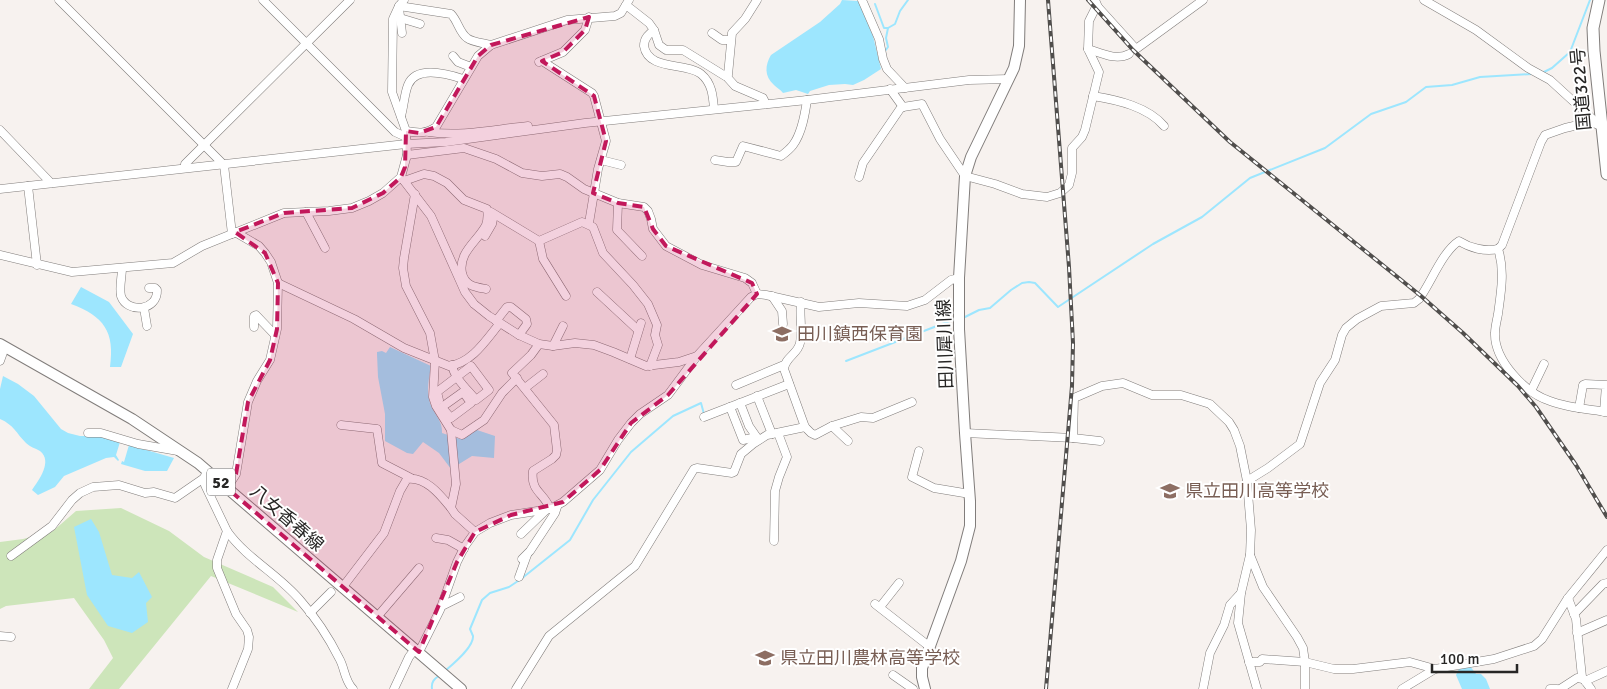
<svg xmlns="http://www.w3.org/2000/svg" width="1607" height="689" viewBox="0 0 1607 689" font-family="Signika,'Noto Sans JP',sans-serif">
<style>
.green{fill:#cde5ba}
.water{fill:#9de6fe}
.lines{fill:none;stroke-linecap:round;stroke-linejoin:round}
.stream{stroke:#9de6fe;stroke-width:2}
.minor-casing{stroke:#817d7b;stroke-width:9}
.major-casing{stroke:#817d7b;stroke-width:12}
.highway-casing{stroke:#817d7b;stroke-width:13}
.minor{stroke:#fff;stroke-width:8}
.major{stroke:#fff;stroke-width:10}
.highway{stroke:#fff;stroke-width:11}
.rail-casing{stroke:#504e4c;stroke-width:4}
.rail{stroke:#fff;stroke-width:2;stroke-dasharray:5.5;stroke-linecap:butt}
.marked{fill:#c2185b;fill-opacity:0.2;stroke:#c2185b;stroke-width:4;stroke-dasharray:10 6;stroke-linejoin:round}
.labels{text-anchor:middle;stroke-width:4;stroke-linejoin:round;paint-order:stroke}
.shield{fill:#fff;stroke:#686766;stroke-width:1}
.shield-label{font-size:16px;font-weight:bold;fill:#272625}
.street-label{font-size:18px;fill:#272625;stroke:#fff}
.education-label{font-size:18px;fill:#785e54;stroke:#fff;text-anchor:start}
</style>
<rect width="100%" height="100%" fill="#f7f2ef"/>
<path class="green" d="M 121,508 L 169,531 L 204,557 L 273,587 L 298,612 L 211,576 L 119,689 L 89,689 L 113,658 L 104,640 L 74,598 L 6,606 L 0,609 L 0,542 L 23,539 L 53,531 L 76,511 Z"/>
<g class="water">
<path d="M 842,0 L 858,1 L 873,36 L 881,69 L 864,80 L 853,85 L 845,84 L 829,85 L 810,91 L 808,94 L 796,90 L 783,93 C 780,89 777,88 774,85 C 764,76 765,65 771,55 L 820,22 L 840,4 Z"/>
<path d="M 81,287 L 109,302 L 133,334 L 121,367 L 110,367 C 115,332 104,316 71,304 Z"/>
<path d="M 390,347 L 431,366 C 429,379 426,390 430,403 C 434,414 443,421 442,433 L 460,439 L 477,430 L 495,436 L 494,458 L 472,456 L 451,469 L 439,453 L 423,442 L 413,454 L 407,453 L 385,441 L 385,414 L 378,377 L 377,354 L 377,352 L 382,351 L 386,353 Z"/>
<path d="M 3,376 L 18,384 L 34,396 L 61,429 L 68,433 L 80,436 L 105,436 L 120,442 L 116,455 L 119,460 L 118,461 L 114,457 L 106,458 L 64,476 L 55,487 L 38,495 L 32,490 C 39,480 53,461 40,451 C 35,448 30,447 26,443 C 16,433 14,425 0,419 L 0,389 Z"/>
<path d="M 129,445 L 174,458 L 167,471 L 145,471 L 121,464 L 122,461 L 124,462 Z"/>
<path d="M 91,519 L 99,532 L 112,575 L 132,578 L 139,572 L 152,597 L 146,603 L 148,622 L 132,633 L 108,626 L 87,595 L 74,527 Z"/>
<path d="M 1470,666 L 1476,674 L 1481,674 L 1486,679 L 1490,689 L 1462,689 L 1456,675 L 1459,669 Z"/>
</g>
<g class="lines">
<g class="stream">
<path d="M 875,4 L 884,28 L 888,28"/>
<path d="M 885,51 L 888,47 L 886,38 L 888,28 L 895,24 L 900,11 L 908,0"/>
<path d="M 1542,73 L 1552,68 L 1570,52 L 1590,0"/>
<path d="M 965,317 L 979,310 L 990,308 L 1011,290 L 1022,283 L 1029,282 L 1035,283 L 1058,307 L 1153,244 L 1202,217 L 1250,178 L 1325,148 L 1371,114 L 1406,102 L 1426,87 L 1452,85 L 1480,77 L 1532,74"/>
<path d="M 846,361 L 955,319"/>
<path d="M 445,671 C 453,664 474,647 473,636 C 473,636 470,629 470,629 L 482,600 L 490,593 L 509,587 L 521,579 L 570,540 L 593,500 L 631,452 L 673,416 L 701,403 L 704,414"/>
<path d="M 432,689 C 431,682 434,679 440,675"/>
</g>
<g class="minor-casing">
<g id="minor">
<path d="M 59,0 L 224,165 L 232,234"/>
<path d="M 263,0 L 395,132 L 406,137"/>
<path d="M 862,0 L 879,39 L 883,59 L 887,69 L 905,88"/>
<path d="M 1424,0 L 1476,30 L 1528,68 L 1550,80 L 1597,123"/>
<path d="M 626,5 L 649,23 L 654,30 L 659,45 L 666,50 L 683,50 L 725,76 L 728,75 L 732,33 L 745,19 L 757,0"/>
<path d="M 399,6 L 451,14 C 458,21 459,32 467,38 C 472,42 483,43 491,45"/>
<path d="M 1098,7 L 1136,49 L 1203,0"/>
<path d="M 399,8 L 402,33"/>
<path d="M 400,18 L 420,24"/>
<path d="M 654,30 C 649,34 644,38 644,46 C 648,71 686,62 701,74 C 712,83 713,96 714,109"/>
<path d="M 712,33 L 722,40 L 730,40"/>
<path d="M 1088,49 C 1101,53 1116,61 1129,54"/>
<path d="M 453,56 L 458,62 L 471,67"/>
<path d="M 542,61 L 592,93 L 594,96 L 606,141 L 598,169 L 589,223"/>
<path d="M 539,62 L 563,52 L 585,30 L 589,17"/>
<path d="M 726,76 L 735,86 L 763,98 L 766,104"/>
<path d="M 890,89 L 903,107 L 922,104 L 940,139 L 965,176 L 995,184 L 1022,194 L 1047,197 L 1060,193 L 1069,185 L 1072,173 L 1072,148 L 1082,137 L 1085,130 L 1099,72 L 1088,49 L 1089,21 L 1095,9 L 1098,7 L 1095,0"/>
<path d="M 1093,96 C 1118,100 1148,107 1164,126"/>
<path d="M 401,116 C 404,106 404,95 408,85 C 416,65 448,74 463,79"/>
<path d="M 1601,126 L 1591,122 L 1565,128 L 1545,135 L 1541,142 L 1502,245 L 1498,249 C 1505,270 1501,292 1498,314 C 1497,320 1495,327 1495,333 C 1494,360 1525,393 1550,401 C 1568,408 1588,409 1607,412"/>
<path d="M 0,130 L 51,183"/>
<path d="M 406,131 C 418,133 426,134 436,127 L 478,56 L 491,45 L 567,20 L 615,16 L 621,13 L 629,0"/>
<path d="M 429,132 C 461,137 496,129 528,126"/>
<path d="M 407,155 L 464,148 L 496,159 L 522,173 L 542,176 L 560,174 L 567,177 L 584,189 L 618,203 L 644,207 L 648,211 L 651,219 L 653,229 L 666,246 L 702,265 L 745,278 L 752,283 L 757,294"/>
<path d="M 601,160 L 621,165"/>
<path d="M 715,160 L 728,162 L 736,162 L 743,146 L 781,156 C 785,153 790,149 793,145 C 802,133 805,114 807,100"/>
<path d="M 185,168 L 185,164 L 350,0"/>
<path d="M 401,177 L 431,216 L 465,292 L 474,304 L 489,316 L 519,335 L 539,344 L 553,346 L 575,343 L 594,345 L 613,352 L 646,366 L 679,362 L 697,356"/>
<path d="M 859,177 L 863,163 L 900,109 L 903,107"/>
<path d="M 404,181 L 424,174 L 434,176 L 447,183 L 464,200 L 487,209 C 488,215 488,219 486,225 C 478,241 458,252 462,273 C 465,286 475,287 486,289"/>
<path d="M 28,186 L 37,265"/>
<path d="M 0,189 L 406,144 L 446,142 L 585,123 L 807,100 L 969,80 L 1009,79"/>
<path d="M 415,194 L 404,258 L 403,268 L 406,286 L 430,333 L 435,361 L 433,397 L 436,406 L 451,430 L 456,484 L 451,508 L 455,514 L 475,532"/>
<path d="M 618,203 L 617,230 L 642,256"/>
<path d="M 306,212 L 325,248"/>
<path d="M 491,212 L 539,241 L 582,222 L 593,227 L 603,253 L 633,285 L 648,304 L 657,325 L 655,335 L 658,345 L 650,366"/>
<path d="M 485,236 L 492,224 L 493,219"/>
<path d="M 539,241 L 543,259 L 566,296"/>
<path d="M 0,255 L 72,272 L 173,263 L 202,246 L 284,213 L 329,211 L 352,208 L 369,201 L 383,193 L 401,177 L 407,155 L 406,131 L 392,92 L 393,19 L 399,6 L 404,0"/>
<path d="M 122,268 C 122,276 119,288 121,296 C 127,314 158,311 157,290 L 155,288 L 149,288"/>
<path d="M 278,283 L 354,319 L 404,348 L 449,366 C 472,363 486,340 500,323"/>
<path d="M 597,292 L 638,330"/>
<path d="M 772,296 L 782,311 L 783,324"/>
<path d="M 801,302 C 799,316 803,330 800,343 C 798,354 785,357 784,369 L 805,427 L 811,433 L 815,435 L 832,426 L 861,417 L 873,418 L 912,402"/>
<path d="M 144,308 L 147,326"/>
<path d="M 496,321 L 507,307 L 511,307 L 526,319 L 527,324 L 519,335"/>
<path d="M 254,327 L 254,316 L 256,315 L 275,335"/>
<path d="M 539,344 L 531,355 L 512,373 L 554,425 L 557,450 L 556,455 L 552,459 L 533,471 C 530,492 545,493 550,509"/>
<path d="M 553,346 L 563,326"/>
<path d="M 630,359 L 641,323"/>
<path d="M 0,361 L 5,347"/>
<path d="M 736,385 L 784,365"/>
<path d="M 525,388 L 543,374"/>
<path d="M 1531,391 L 1544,364"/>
<path d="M 757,396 L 772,434"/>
<path d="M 439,400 L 437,392 L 471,366 L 489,390 L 476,400 C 468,390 454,378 452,365"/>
<path d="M 740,403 L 749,426 L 758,439"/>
<path d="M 442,407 L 463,392 L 471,403 L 451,418 L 444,410"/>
<path d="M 730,407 L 743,440 L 756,437"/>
<path d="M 1579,408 L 1583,385 L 1585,384 L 1606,385 L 1604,412"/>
<path d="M 704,417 L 789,384"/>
<path d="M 341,425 L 377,429 L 382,463 L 411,478"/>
<path d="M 832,426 L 848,441"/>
<path d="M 451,430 L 462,435 L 484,420 L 502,393 L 517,378"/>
<path d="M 88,433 L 101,433 L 138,444 L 178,451"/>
<path d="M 965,433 L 1073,438 L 1100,441"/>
<path d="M 1073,438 L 1074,398 L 1102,386 L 1123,383 L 1152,395 L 1181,395 L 1210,404 L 1229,422 L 1234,430 L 1240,446 L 1247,481 L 1251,530 L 1250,555 L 1241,593 L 1238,623 L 1257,689"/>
<path d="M 919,451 L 912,477 L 934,488 L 970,494"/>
<path d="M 207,471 L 204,478 L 205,485 L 227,531 L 217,560 L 217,568 L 236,614 L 247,630 L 249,637 L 248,649 L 232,689"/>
<path d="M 1247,481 L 1268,468 L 1300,444 L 1320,383 L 1335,360 L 1342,335 L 1346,328 L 1357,319 L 1381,306 L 1414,303 L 1419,299 C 1431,283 1442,252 1459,241 C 1470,248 1485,252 1498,249"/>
<path d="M 227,488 L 236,474 L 248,402 L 257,381 L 270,360 L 277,329 L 278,283 L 271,262 L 265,253 L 259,246 L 235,232"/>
<path d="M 227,531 C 247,559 278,574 300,600 C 315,617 329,638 339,658 C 345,668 344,680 353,689"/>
<path d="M 521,534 L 547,509"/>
<path d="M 436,538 L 448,540 L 464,549"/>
<path d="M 774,541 L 775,491 L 779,477 L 787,457 L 778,433"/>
<path d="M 1250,555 L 1263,587 L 1297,637 L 1303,648 L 1305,662 L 1305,689"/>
<path d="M 11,556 L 52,526 L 72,500 L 80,493 L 93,487 L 119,485 L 145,493 L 154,492 L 175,498 L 204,478"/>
<path d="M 522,559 L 530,551 L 555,513 L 557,507"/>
<path d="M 519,577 L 527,555"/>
<path d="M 342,588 L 384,533 L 400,491 L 407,479 C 426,476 441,496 451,508"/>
<path d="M 1568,598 L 1576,619 L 1582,677 L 1591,689"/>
<path d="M 875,604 L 930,647"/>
<path d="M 442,606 L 460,597"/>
<path d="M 880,607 L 899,583"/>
<path d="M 310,613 L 331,592"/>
<path d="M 1574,614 L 1603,584 L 1607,583"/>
<path d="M 377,617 L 419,568"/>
<path d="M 1577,633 L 1607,620"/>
<path d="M 0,636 L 11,637"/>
<path d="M 419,652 L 440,610 L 457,562 L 465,546 L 475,532 L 490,523 L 511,515 L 550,509 L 563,502 L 600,470 L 618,440 L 631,423 L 640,414 L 668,395 L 697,356 L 751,297 L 757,294 L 766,295 L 819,307 L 859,303 L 907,306 L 925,300 L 951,280 L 959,278"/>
<path d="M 1249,662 L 1260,662 L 1262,659 L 1305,662 L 1334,669 L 1353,669 L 1410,662 L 1435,669 L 1494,659 L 1534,646 L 1542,639 L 1568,598 L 1607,550"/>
<path d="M 893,675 L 913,689"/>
<path d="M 1585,681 L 1607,671"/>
<path d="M 394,689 L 409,657 L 415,649"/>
<path d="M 516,689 L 549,636 L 635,566 L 694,469 L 697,468 L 732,473 L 734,472 L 741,454 L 753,444 L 767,435 L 805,427"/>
<path d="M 1203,689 L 1210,653 L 1224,625 L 1230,605 L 1241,593"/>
<path d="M 1402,689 L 1435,669"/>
<path d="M 1550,689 L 1557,689"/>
<path d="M 1560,689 L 1577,678 L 1583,679"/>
</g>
</g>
<g class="major-casing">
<g id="major">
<path d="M 0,344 L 132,419 L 198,463 L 461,689"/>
<path d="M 925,689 L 922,677 L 922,668 L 961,561 L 970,526 L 970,501 L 965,433 L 959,329 L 959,278 L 965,176 L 971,157 L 1014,68 L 1019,46 L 1020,0"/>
</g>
</g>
<g class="highway-casing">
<path id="highway" d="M 1599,0 L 1593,28 L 1594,51 L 1607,174"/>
</g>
<use href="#minor" class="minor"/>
<use href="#major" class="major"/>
<use href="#highway" class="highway"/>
<g class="rail-casing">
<g id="rail">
<path d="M 1088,0 L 1133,50 L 1230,142 L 1421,296 L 1463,333 L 1518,386 L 1536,407 L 1576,465 L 1607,517"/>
<path d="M 1046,689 L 1072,386 L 1073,343 L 1069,267 L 1048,0"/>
</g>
</g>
<use href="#rail" class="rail"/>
</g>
<path class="marked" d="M 589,17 L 585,30 L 563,52 L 542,61 L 594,96 L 606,141 L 593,193 L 618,203 L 644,207 L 653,229 L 666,246 L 752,283 L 757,294 L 668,395 L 631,423 L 600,470 L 563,502 L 511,515 L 475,532 L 457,562 L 419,652 L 227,488 L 236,474 L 248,402 L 270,360 L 277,329 L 278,283 L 265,253 L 235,232 L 284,213 L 352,208 L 383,193 L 401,177 L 405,167 L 406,131 L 419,133 L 436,127 L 478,56 L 491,45 Z"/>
<defs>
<g id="school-bare" transform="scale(1.5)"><path d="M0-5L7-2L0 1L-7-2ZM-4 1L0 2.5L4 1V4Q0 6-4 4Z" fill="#8d6e63" stroke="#fff" stroke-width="2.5" paint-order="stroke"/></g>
</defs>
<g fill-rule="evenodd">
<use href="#school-bare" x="782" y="334"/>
<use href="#school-bare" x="1170" y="491"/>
<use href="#school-bare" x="765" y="658"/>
</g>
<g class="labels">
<rect class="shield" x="207" y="468.5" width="28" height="27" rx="4"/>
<g class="shield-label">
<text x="221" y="488">52</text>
</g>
<g class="street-label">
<text transform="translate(1581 89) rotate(-95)" y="6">国道322号</text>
<text transform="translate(945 344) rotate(-92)" y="6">田川犀川線</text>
<text transform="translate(287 518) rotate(41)" y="6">八女香春線</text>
</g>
<g class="education-label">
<text x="797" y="340">田川鎮西保育園</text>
<text x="1185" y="497">県立田川高等学校</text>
<text x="780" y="664">県立田川農林高等学校</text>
</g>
</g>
<path d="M1432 664v8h85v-8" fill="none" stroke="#272625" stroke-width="2.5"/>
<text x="1440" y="664" font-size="15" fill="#272625" stroke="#ffffff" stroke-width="4" paint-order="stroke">100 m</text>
</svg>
